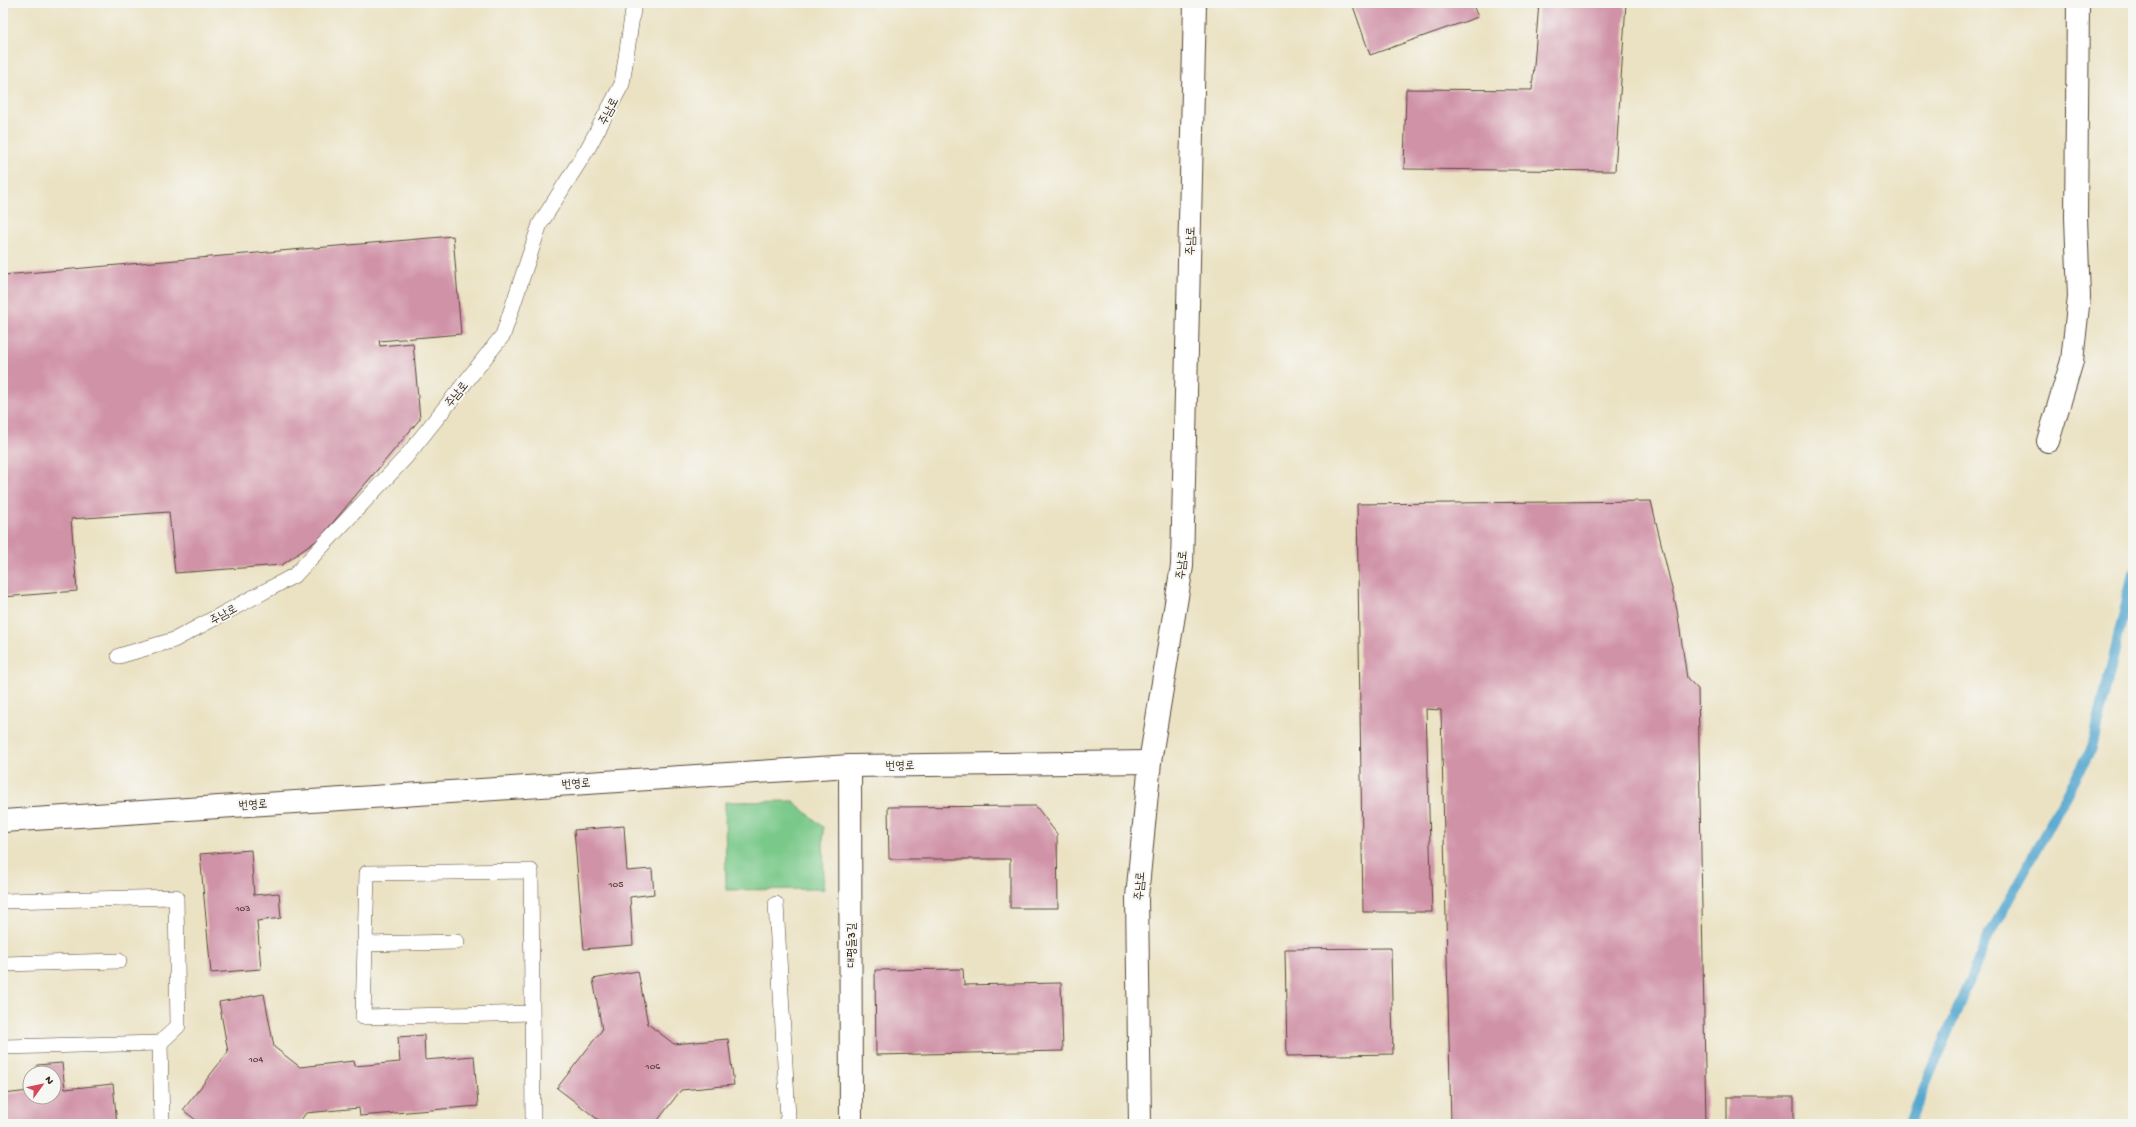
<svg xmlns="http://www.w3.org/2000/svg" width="2136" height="1127" viewBox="0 0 2136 1127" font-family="'Gochi Hand','Poor Story',sans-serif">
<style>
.green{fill:#7ac98a;stroke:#5a7a54}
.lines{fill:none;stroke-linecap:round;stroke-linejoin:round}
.stream{stroke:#54a7cf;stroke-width:10}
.building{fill:#d092a7}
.service-casing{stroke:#554637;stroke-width:16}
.minor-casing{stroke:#554637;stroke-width:24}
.secondary-casing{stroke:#554637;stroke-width:24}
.service{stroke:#fff;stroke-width:15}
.minor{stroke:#fff;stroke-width:22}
.secondary{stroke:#fff;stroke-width:22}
.labels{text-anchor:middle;stroke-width:4;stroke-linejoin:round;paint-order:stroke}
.number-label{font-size:10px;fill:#604440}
.street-label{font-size:12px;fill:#3b2a1e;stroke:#f6f6f2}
</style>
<rect width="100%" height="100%" fill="#f6f6f2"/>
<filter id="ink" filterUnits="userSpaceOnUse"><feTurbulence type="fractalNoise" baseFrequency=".025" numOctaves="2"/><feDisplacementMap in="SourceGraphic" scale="8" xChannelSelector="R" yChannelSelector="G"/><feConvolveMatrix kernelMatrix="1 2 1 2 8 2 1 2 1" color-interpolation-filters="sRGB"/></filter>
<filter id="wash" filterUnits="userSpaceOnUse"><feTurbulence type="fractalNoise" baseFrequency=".012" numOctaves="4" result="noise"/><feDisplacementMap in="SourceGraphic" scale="16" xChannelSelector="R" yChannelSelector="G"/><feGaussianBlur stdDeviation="0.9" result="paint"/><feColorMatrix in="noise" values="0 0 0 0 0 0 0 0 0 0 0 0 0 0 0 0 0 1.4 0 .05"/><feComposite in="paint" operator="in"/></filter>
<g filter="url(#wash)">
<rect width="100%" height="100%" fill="#ebe2c3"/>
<path class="green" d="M 793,801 L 823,827 L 824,889 L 726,890 L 725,802 Z"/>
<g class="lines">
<path class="stream" d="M 1909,1124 L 1987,939 L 2092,748 L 2133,573"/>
</g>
<g id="blocks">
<g class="building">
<path d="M 1352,3 L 1472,3 L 1478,17 L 1370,55 Z"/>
<path d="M 1539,3 L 1626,3 L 1615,171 L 1404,169 L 1406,89 L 1532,90 Z"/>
<path d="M 453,236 L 461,334 L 379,341 L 380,346 L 413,343 L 420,419 L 319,539 L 282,565 L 175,573 L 169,512 L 71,519 L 77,591 L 3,597 L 3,275 Z"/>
<path d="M 1651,501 L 1677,610 L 1687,678 L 1698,689 L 1706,1124 L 1451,1124 L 1441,710 L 1426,709 L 1432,912 L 1363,912 L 1357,504 Z"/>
<path d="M 1036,806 L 1057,834 L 1058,908 L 1010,908 L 1010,859 L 889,859 L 888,807 Z"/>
<path d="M 624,826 L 627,871 L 652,869 L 654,894 L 630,897 L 633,945 L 584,949 L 574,830 Z"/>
<path d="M 251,850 L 254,895 L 279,893 L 281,918 L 257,921 L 261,969 L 211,973 L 200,854 Z"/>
<path d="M 1391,948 L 1393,1054 L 1287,1056 L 1285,949 Z"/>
<path d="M 963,969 L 964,985 L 1061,983 L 1063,1051 L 876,1055 L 875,970 Z"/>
<path d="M 638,971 L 648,1024 L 674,1044 L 728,1039 L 734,1085 L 681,1090 L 655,1124 L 604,1124 L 557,1088 L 602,1030 L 593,979 Z"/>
<path d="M 264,994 L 274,1047 L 300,1067 L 354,1061 L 355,1066 L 400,1062 L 398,1037 L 424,1035 L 425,1060 L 474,1056 L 478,1106 L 360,1116 L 359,1108 L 306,1113 L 298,1124 L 201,1124 L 183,1110 L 228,1052 L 219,1002 Z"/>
<path d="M 62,1063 L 65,1089 L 113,1084 L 117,1124 L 3,1124 L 3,1094 L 30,1091 L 30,1097 L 54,1097 L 54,1073 L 38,1073 L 37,1065 Z"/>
<rect x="1727" y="1097" width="67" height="27"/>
</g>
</g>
</g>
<g filter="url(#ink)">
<use href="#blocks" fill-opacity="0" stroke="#554637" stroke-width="1"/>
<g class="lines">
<g class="service-casing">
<g id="service">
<path d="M 119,656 L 174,640 L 295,575 L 405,458 L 503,335 L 540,224 L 588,148 L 622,84 L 634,3"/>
<path d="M 3,901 L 176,897 L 178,1026 L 160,1043 L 3,1047"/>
<path d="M 776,904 L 788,1118 L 785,1124"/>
<path d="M 364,944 L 457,942"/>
<path d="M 3,964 L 119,961"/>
<path d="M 532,1013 L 363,1017 L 367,873 L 531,871 L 533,1124"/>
<path d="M 160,1043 L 162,1124"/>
</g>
</g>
<g class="minor-casing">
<g id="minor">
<path d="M 2048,441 L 2072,361 L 2079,297 L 2076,218 L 2078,3"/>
<path d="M 850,766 L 851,1124"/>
<path d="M 3,821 L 850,766 L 1150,762"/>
</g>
</g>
<g class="secondary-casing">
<path id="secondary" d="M 1140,1124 L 1137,897 L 1150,762 L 1182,566 L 1195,3"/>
</g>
<use href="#service" class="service"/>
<use href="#minor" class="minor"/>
<use href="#secondary" class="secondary"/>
</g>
</g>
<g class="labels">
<g class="number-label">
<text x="616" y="887">105</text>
<text x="243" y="911">103</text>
<text x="256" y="1062">104</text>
<text x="653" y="1069">106</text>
</g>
<g class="street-label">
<text transform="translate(608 111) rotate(-62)" y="4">주남로</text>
<text transform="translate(1190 241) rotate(-89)" y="4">주남로</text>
<text transform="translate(456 394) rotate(-51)" y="4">주남로</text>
<text transform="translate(1181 565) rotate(-85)" y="4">주남로</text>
<text transform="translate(223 614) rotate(-29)" y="4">주남로</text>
<text transform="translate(900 765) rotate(-1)" y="4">번영로</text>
<text transform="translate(576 783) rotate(-4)" y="4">번영로</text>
<text transform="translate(253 804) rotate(-4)" y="4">번영로</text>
<text transform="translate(1139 886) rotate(-86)" y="4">주남로</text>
<text transform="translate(851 945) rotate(-90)" y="4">대평들3길</text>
</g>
</g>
<rect width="2136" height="1127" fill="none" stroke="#f6f6f2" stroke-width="16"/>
<g transform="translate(42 1085) rotate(57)"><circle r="19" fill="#f6f6f2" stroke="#aba49d"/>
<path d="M0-3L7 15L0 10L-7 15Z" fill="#d1495b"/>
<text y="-6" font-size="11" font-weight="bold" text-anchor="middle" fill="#3b2a1e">N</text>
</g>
</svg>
